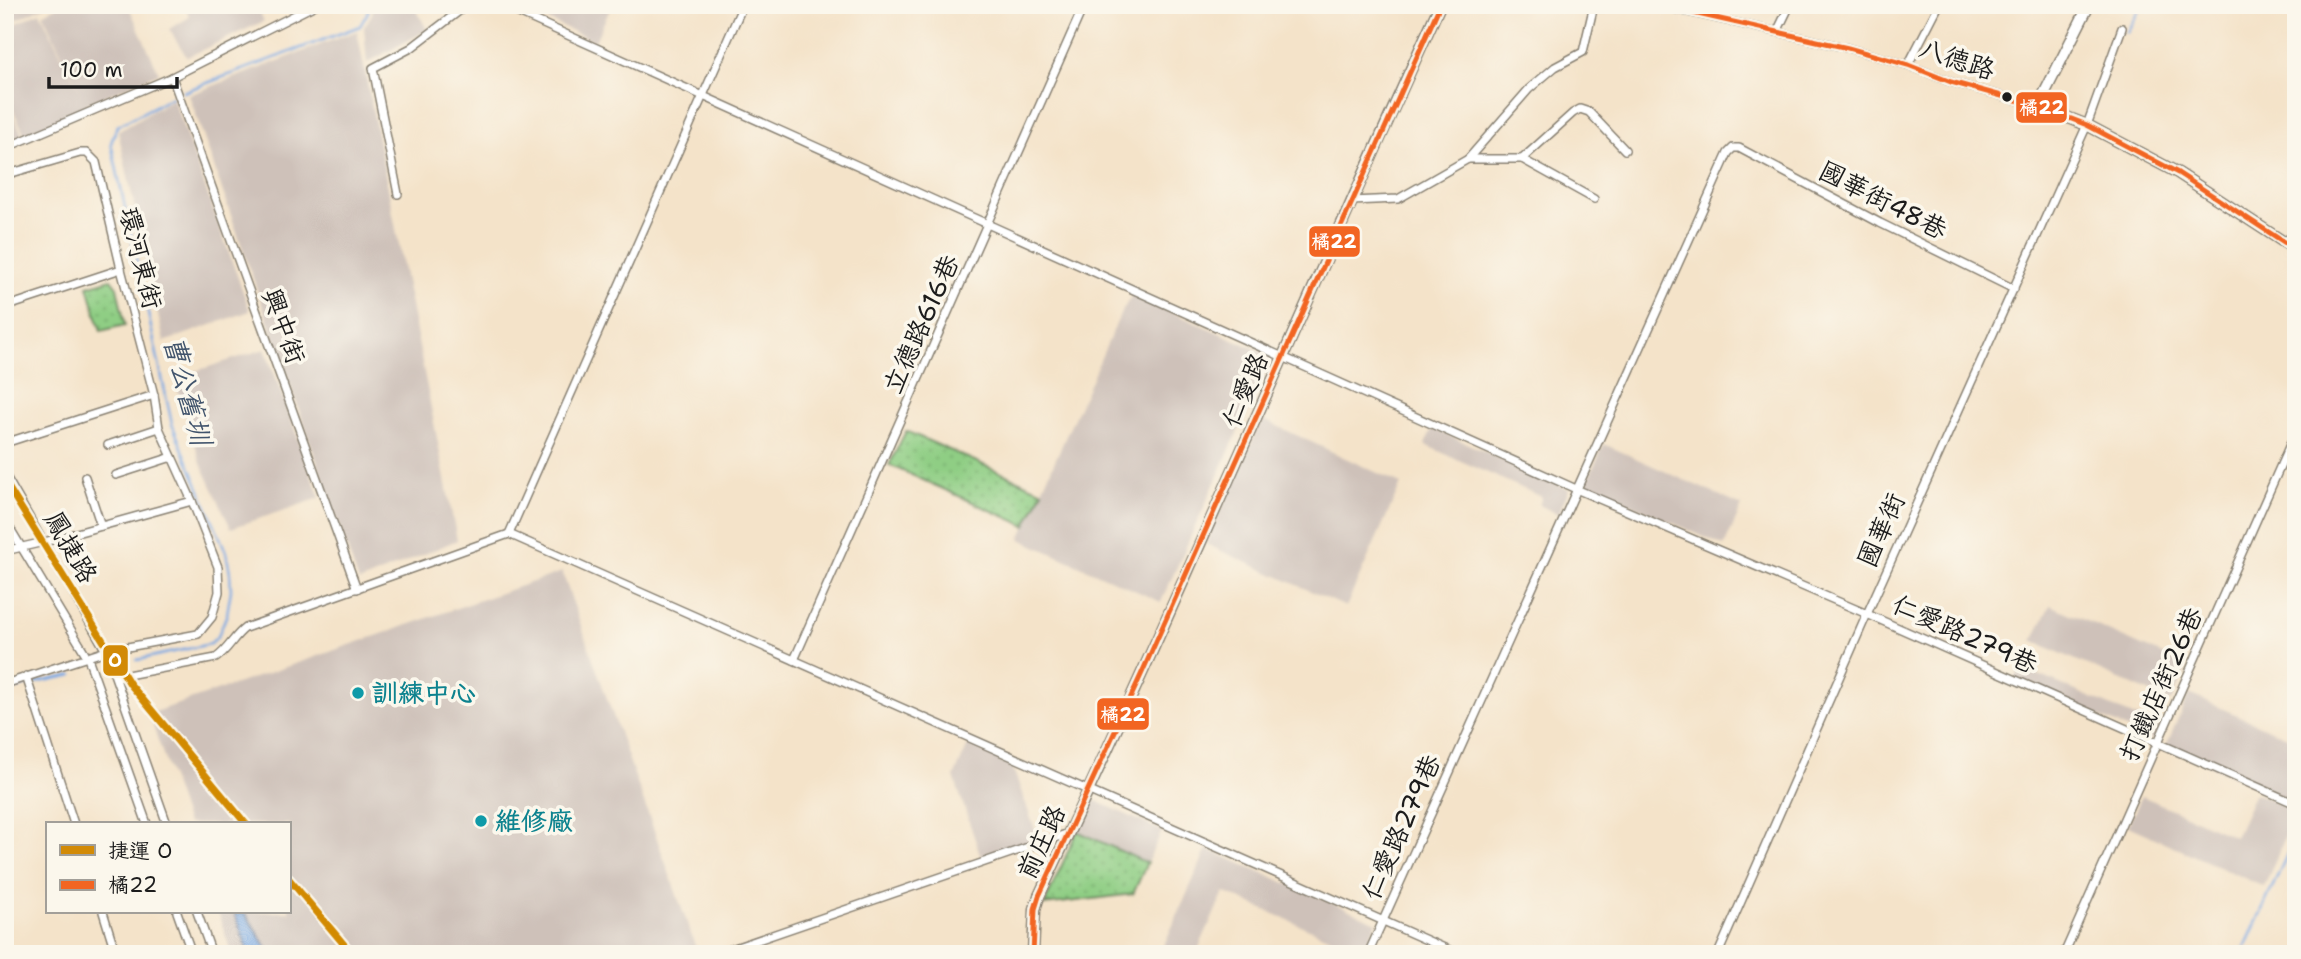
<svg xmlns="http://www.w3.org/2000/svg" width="2301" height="959" viewBox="0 0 2301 959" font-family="'Shantell Sans','LXGW WenKai TC',sans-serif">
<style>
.industrial{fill:#cec1b9}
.grass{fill:url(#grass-dots);stroke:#567550;stroke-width:2}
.water{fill:url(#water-ripples);stroke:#4a6280;stroke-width:2}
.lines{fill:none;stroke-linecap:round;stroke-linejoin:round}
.stream{stroke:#79a8e3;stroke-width:2.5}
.minor-casing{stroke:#888072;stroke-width:10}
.tertiary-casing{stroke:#888072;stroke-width:13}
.minor{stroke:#fff;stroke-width:7}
.tertiary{stroke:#fff;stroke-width:10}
.bus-1-casing{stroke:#fbf7ec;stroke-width:10}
.bus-1{stroke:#f26522;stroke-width:5}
.metro-1-casing{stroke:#fbf7ec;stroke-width:12}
.metro-1{stroke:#d28a06;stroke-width:7}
.bus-dot{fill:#1c1c1c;stroke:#fbf7ec;stroke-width:2.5}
.culture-dot{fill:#0f9aa8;stroke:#fbf7ec;stroke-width:2.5}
.labels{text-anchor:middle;stroke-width:7;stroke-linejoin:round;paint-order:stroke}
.street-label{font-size:26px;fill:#1c1c1c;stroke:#fbf7ec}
.culture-label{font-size:26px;font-weight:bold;fill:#0d838f;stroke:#fbf7ec;text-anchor:start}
.water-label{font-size:28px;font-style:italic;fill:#41546c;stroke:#fbf7ec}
.line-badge{stroke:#fbf7ec;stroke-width:2.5}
.badge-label{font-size:19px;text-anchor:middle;font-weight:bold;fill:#fff}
</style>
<defs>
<pattern id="grass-dots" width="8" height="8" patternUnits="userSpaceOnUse" patternTransform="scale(1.75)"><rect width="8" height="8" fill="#8fce84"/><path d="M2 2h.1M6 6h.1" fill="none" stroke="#7bb071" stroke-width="1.8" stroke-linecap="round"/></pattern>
<pattern id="water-ripples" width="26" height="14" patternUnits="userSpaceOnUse" patternTransform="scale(1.75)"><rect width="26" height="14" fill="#79a8e3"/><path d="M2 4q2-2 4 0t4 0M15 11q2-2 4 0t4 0" fill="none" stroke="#6288b7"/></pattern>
</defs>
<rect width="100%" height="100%" fill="#fbf7ec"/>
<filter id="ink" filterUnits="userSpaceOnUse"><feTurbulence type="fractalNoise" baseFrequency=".0143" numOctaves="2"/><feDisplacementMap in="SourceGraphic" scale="14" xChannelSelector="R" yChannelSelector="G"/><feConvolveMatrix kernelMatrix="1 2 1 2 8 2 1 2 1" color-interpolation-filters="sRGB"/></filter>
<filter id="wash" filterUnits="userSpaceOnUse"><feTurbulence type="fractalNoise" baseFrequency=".00686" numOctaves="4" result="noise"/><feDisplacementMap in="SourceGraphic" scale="28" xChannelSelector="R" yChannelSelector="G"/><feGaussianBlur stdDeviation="1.57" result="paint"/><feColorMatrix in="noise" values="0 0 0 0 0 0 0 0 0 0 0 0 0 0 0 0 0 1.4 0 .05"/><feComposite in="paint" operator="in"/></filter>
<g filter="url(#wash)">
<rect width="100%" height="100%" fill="#f4e3c9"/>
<g class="industrial">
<path d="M 5,5 L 48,5 L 5,25 Z"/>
<path d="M 59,5 L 128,5 L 159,73 L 86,104 L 87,107 L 25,135 L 5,93 L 5,29 L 40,12 L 81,95 L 43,14 Z"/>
<path d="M 184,5 L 256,5 L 264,21 L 187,57 L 169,29 L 190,17 Z"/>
<path d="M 373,5 L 414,5 L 427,30 L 367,63 L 364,27 L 372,14 Z"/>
<path d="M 514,5 L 612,5 L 595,41 Z"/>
<path d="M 357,31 L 457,540 L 359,582 L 189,95 Z"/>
<path d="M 5,98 L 23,136 L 5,143 Z"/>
<path d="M 173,99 L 250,311 L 164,342 L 118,131 Z"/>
<path d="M 1132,295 L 1272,356 L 1161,602 L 1020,539 L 1121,313 Z"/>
<path d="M 265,349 L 320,498 L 231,528 L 201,463 L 174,378 Z"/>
<path d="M 1262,419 L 1401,484 L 1346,607 L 1206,544 Z"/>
<path d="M 1432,428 L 1569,489 L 1558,514 L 1539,505 L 1542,497 L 1425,445 Z"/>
<path d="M 1604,444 L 1742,506 L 1724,546 L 1586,484 Z"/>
<path d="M 562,572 L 698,954 L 232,954 L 218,912 L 289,912 L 289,824 L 187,824 L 149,714 Z"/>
<path d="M 2050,605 L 2187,666 L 2171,702 L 2033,641 Z"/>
<path d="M 2021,667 L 2160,728 L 2154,741 L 2015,679 Z"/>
<path d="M 2189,694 L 2296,741 L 2296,804 L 2166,746 Z"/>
<path d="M 968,745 L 1011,763 L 1038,838 L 982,860 L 954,777 Z"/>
<path d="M 2255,793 L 2296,811 L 2264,887 L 2128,826 L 2142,796 L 2235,837 Z"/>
<path d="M 1092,799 L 1162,831 L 1147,863 L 1077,831 Z"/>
<path d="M 1207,849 L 1377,922 L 1362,952 L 1224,892 L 1196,954 L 1160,954 Z"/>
</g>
<g class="grass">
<path d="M 111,279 L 117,287 L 125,325 L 101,331 L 88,286 Z"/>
<path d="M 906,431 L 1043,491 L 1026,526 L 889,465 Z"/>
<path d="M 1077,831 L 1147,863 L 1133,894 L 1044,905 Z"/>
</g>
<path class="water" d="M 234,912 L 244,912 L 271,954 L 249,954 Z"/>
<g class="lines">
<g class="stream">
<path d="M 2127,32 L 2142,5"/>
<path d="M 183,92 L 360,26 L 368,12 L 368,5"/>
<path d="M 137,660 L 210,644 L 218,636 L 227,614 L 231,590 L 230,572 L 226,552 L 172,424 L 111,143 L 117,126 L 172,97"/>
<path d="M 5,693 L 25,685 L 73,675"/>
<path d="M 2242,954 L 2296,835"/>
</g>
</g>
</g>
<g filter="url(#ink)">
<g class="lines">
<g class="minor-casing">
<g id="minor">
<path d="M 501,5 L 1576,489 L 1867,614 L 2296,804"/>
<path d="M 1657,5 L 1848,48 L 1908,65 L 1951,82 L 2038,106"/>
<path d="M 1777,32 L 1790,5"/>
<path d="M 1908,65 L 1939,5"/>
<path d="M 172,77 L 357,589"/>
<path d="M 5,148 L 172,77 L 315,5"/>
<path d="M 1468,159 L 1522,159 L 1594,199"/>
<path d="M 1522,159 L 1573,113 L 1580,109 L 1589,112 L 1625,150"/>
<path d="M 5,175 L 80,153 L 87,153 L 96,162 L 121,269 L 154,395 L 159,428 L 192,501 L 218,567 L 219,592 L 212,617 L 198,634 L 106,651 L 5,684"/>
<path d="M 398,194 L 373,68 L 411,48 L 467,5"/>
<path d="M 1351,201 L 1398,199 L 1468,159 L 1529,89 L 1555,67 L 1583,52 L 1594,5"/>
<path d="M 2284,241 L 2296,235"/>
<path d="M 5,307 L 121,269"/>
<path d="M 5,443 L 154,395"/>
<path d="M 108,445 L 159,428"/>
<path d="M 5,475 L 106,651 L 167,824"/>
<path d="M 116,475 L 172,457"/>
<path d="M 85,477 L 101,526"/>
<path d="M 5,520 L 88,658 L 147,824"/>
<path d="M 509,534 L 743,5"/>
<path d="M 5,551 L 44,542 L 192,501"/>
<path d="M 794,660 L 1084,5"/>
<path d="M 26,676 L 74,824"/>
<path d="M 117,677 L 216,658 C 229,649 233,637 245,628 L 509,534 L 1458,954"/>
<path d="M 103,912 L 116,954"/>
<path d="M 177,912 L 192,954"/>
<path d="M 197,912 L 212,954"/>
<path d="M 717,954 L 1069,833"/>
<path d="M 1368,954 L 1728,153 L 1733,148 L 1739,148 L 1880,223 L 2014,289"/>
<path d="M 1718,954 L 1867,614 L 2087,125 L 2122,28"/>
<path d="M 2064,954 L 2296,431"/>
</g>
</g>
<g class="tertiary-casing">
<g id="tertiary">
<path d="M 2089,5 L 2038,106 L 2087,125 L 2178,173 L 2296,250"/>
<path d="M 1033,954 L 1035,909 L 1039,896 C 1178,602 1305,302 1440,5"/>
</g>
</g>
<use href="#minor" class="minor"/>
<use href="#tertiary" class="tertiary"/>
<g class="bus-1-casing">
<g id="bus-1">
<path d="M 1658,5 L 1848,48 L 1908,65 L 1951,82 L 2038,106 L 2087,125 L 2178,173 L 2296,250"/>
<path d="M 1033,954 L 1035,909 L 1039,896 L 1141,675 L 1440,5"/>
</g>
</g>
<use href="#bus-1" class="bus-1"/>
<g class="metro-1-casing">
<g id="metro-1">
<path d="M 5,482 L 130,684 L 246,824"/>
<path d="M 289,879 L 352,954"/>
</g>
</g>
<use href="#metro-1" class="metro-1"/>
</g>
</g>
<circle class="bus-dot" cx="2007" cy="97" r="6"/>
<g class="culture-dot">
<circle cx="358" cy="693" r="7"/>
<circle cx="481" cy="821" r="7"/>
</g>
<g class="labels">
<g class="street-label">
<text transform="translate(1957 59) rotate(18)" y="9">八德路</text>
<text transform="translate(1883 200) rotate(27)" y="9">國華街48巷</text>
<text transform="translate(141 258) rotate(76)" y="9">環河東街</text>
<text transform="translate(921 324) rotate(-66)" y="9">立德路616巷</text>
<text transform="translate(284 326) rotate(70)" y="9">興中街</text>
<text transform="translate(1245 390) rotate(-67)" y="9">仁愛路</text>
<text transform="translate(1881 530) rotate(-66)" y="9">國華街</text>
<text transform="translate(71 547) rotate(60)" y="9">鳳捷路</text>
<text transform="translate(1965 634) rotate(24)" y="9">仁愛路279巷</text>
<text transform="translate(2161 684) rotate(-66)" y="9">打鐵店街26巷</text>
<text transform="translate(1401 827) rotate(-66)" y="9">仁愛路279巷</text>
<text transform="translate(1041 842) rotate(-65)" y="9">前庄路</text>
</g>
<g class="culture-label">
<text x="372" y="702">訓練中心</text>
<text x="495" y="830">維修廠</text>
</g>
<g class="water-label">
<text transform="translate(188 390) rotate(75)" y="10">曹公舊圳</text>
</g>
</g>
<g class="line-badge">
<rect x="2015" y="91" width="53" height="33" rx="7" fill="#f26522"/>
<rect x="1308" y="225" width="53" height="33" rx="7" fill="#f26522"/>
<rect x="102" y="644" width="27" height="33" rx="7" fill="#d28a06"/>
<rect x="1096" y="697" width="54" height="34" rx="7" fill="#f26522"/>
</g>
<g class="badge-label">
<text x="2042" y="114">橘22</text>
<text x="1334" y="248">橘22</text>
<text x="115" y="667">O</text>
<text x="1123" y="721">橘22</text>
</g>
<rect width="2301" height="959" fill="none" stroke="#fbf7ec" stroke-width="28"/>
<rect x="46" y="822" width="245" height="91" fill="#fbf7ec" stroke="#a29f99" stroke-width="2"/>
<rect x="60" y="845" width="35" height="10" fill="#d28a06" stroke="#a29f99" stroke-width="2"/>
<text x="108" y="858" font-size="21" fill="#1c1c1c">捷運 O</text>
<rect x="60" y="880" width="35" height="10" fill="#f26522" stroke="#a29f99" stroke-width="2"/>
<text x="108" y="892" font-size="21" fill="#1c1c1c">橘22</text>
<path d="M49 77v10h128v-10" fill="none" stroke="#1c1c1c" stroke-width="3.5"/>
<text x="60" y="77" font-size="21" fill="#1c1c1c" stroke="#fbf7ec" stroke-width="5" paint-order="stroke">100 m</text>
</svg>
